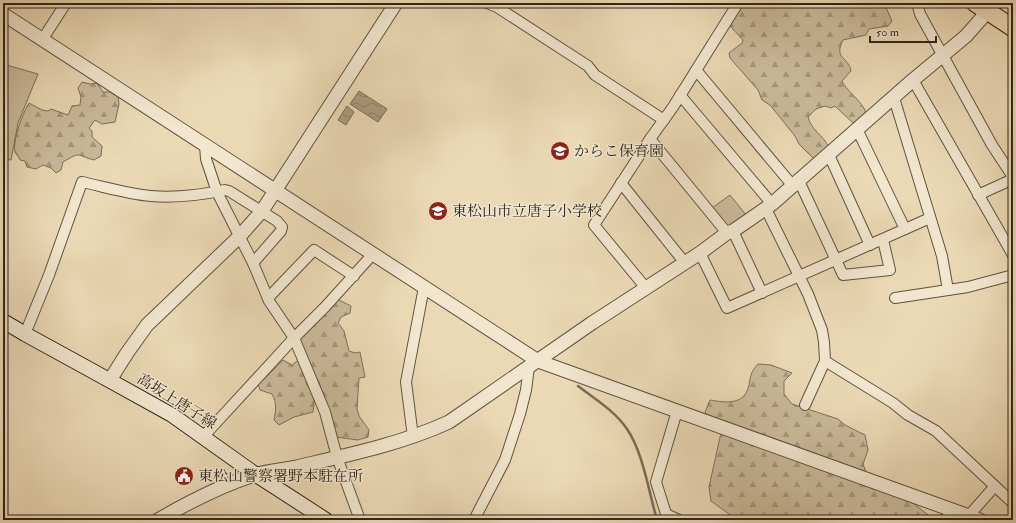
<svg xmlns="http://www.w3.org/2000/svg" width="1016" height="523" viewBox="0 0 1016 523" font-family="'IM FELL Double Pica','Noto Serif JP',serif">
<style>
.green{fill:#cbba9b;stroke:#7c705a}
.forest{fill:url(#forest-firs);stroke:#7c705a}
.water{fill:url(#water-waves);stroke:#796c57}
.lines{fill:none;stroke-linecap:round;stroke-linejoin:round}
.stream{stroke:#796c57;stroke-width:2.5}
.minor-casing{stroke:#5d5241;stroke-width:12}
.tertiary-casing{stroke:#5d5241;stroke-width:15}
.secondary-casing{stroke:#2e251a;stroke-width:16}
.trunk-casing{stroke:#2e251a;stroke-width:19}
.minor{stroke:#f2e6cf;stroke-width:10}
.tertiary{stroke:#f2e6cf;stroke-width:13}
.secondary{stroke:#f2e6cf;stroke-width:14}
.trunk{stroke:#ebd9b5;stroke-width:17}
.labels{text-anchor:middle;stroke-width:3;stroke-linejoin:round;paint-order:stroke}
.poi-label{font-size:15px;fill:#2e251a;stroke:#f2e6cf;text-anchor:start}
.street-label{font-size:15px;fill:#2e251a;stroke:#f2e6cf}
</style>
<defs>
<pattern id="forest-firs" width="22" height="20" patternUnits="userSpaceOnUse"><rect width="22" height="20" fill="#cbba9b"/><path d="M5 1l3.5 6h-7zM16 11l3.5 6h-7z" fill="#a5977e"/></pattern>
<pattern id="water-waves" width="16" height="10" patternUnits="userSpaceOnUse"><rect width="16" height="10" fill="#ab9c80"/><path d="M0 5q4-4 8 0t8 0" fill="none" stroke="#8c7f68"/></pattern>
</defs>
<rect width="100%" height="100%" fill="#ebd9b5"/>
<filter id="stains"><feTurbulence type="fractalNoise" baseFrequency=".005" numOctaves="4"/><feColorMatrix values="0 0 0 0 .2 0 0 0 0 .09 0 0 0 0 .02 0 0 0 .5 -.17"/></filter>
<radialGradient id="worn" r=".72"><stop offset=".6" stop-color="#630" stop-opacity="0"/><stop offset="1" stop-color="#630" stop-opacity=".3"/></radialGradient>
<g class="green">
<path d="M 3,64 L 38,74 L 18,123 L 11,160 L 3,159 Z"/>
<path d="M 730,195 L 746,215 L 727,227 L 712,208 Z"/>
</g>
<g class="forest">
<path d="M 743,3 L 884,3 L 892,21 L 888,26 L 869,29 L 866,35 L 843,40 C 833,59 849,57 851,71 L 842,81 C 847,92 866,104 866,115 L 853,123 L 835,106 L 831,108 L 825,106 L 816,109 L 808,117 C 811,130 823,135 828,146 L 814,159 L 799,144 L 795,136 L 770,105 L 762,100 L 758,90 L 730,58 L 729,53 L 742,43 L 743,40 L 731,27 L 730,23 Z"/>
<path d="M 82,82 L 90,84 L 97,83 L 103,92 L 110,92 L 118,97 L 119,104 L 115,122 L 102,124 L 95,120 L 89,128 L 92,131 L 92,137 L 102,146 L 101,156 L 94,160 C 75,155 82,151 63,162 L 61,170 L 56,173 L 51,168 L 43,165 L 36,169 L 27,167 L 25,161 L 20,160 C 19,157 16,154 15,152 C 12,142 23,112 29,103 L 42,110 L 48,111 L 51,109 L 68,115 L 72,106 L 80,105 L 81,97 L 78,88 Z"/>
<path d="M 337,299 L 351,306 L 350,313 L 341,317 L 338,323 L 344,331 L 349,351 L 355,353 L 360,352 L 365,377 L 359,378 L 357,409 L 359,416 L 369,430 L 368,437 L 358,440 L 336,437 L 319,382 L 316,378 L 306,381 C 306,386 310,388 312,392 C 315,398 314,406 313,412 L 294,417 L 279,425 L 274,420 C 276,410 277,403 272,394 L 260,390 L 258,384 C 268,377 274,368 283,360 L 292,365 L 305,355 L 299,340 L 319,321 Z"/>
<path d="M 758,364 L 771,365 L 792,373 L 784,381 L 784,394 L 792,404 L 838,419 L 845,425 L 865,435 L 868,450 L 863,464 L 872,489 L 886,492 L 913,503 L 932,518 L 933,520 L 802,520 L 798,518 L 796,520 L 741,520 L 729,514 L 711,501 L 709,487 L 720,437 L 726,423 L 710,418 L 705,412 L 710,400 C 722,402 739,405 746,393 C 752,382 747,375 758,364 Z"/>
</g>
<g class="water">
<path d="M 359,91 L 387,109 L 378,122 L 350,104 Z"/>
<path d="M 347,106 L 354,112 L 346,125 L 338,120 Z"/>
</g>
<g class="lines">
<path class="stream" d="M 578,386 C 595,399 615,411 627,429 C 643,452 649,493 657,520"/>
<g class="minor-casing">
<g id="minor">
<path d="M 487,3 L 497,7 L 588,66 L 595,75 L 664,120"/>
<path d="M 917,3 L 920,14 L 992,145 L 1013,177"/>
<path d="M 42,40 L 66,3"/>
<path d="M 696,70 L 793,186"/>
<path d="M 913,80 L 1013,255"/>
<path d="M 680,95 L 772,204"/>
<path d="M 894,98 L 942,256 L 948,290"/>
<path d="M 857,129 L 905,229"/>
<path d="M 650,139 L 727,233"/>
<path d="M 205,145 L 206,159 L 217,192 L 253,263 L 269,301 L 294,338 L 325,412 L 337,457 L 360,520"/>
<path d="M 829,155 L 870,245"/>
<path d="M 799,181 L 843,275 L 890,270 L 883,240"/>
<path d="M 621,183 L 685,263"/>
<path d="M 978,195 L 1013,179"/>
<path d="M 766,209 L 808,294 L 822,330 L 824,342 L 825,361 L 805,405"/>
<path d="M 733,231 L 762,293"/>
<path d="M 700,253 L 727,308 L 930,218"/>
<path d="M 646,288 L 594,225 L 650,139 L 673,107 L 738,3"/>
<path d="M 268,298 L 314,250 L 354,276"/>
<path d="M 895,298 L 968,287 L 1013,275"/>
<path d="M 25,334 L 49,275 L 82,182 C 105,187 128,194 151,196 C 175,198 201,195 225,190 L 229,191 L 277,221 L 282,227 L 281,231 L 253,263"/>
<path d="M 825,361 L 893,403 L 908,415 L 936,431 L 1013,503"/>
<path d="M 203,437 L 294,338 L 325,307 L 373,254"/>
<path d="M 413,437 L 406,382 L 424,287"/>
<path d="M 666,514 L 679,520"/>
<path d="M 474,520 L 505,460 L 520,414 L 526,390 L 529,367"/>
<path d="M 668,520 L 656,482 L 677,411"/>
<path d="M 944,520 L 955,511"/>
<path d="M 965,520 L 995,486"/>
</g>
</g>
<g class="tertiary-casing">
<g id="tertiary">
<path d="M 3,14 L 538,361 L 980,520"/>
<path d="M 110,380 L 127,353 L 147,325 L 239,237 L 262,211 L 396,3"/>
<path d="M 158,520 C 189,502 220,486 254,475 C 267,471 282,470 296,467 C 348,455 401,444 449,422 L 592,323 L 700,253 L 727,233 L 733,231 L 772,204 L 913,80 L 966,36 L 988,11 L 993,3"/>
</g>
</g>
<g class="secondary-casing">
<path id="secondary" d="M 3,321 L 25,334 L 98,374 L 172,415 L 255,474 L 326,520"/>
</g>
<g class="trunk-casing">
<path id="trunk" d="M 975,3 L 1013,28"/>
</g>
<use href="#minor" class="minor"/>
<use href="#tertiary" class="tertiary"/>
<use href="#secondary" class="secondary"/>
<use href="#trunk" class="trunk"/>
</g>
<defs>
<g id="school-disc" transform="scale(1)"><circle r="9.5" fill="#8f2418" stroke="#f2e6cf"/><path d="M0-5L7-2L0 1L-7-2ZM-4 1L0 2.5L4 1V4Q0 6-4 4Z" fill="#fff"/></g>
<g id="civic-disc" transform="scale(1)"><circle r="9.5" fill="#8f2418" stroke="#f2e6cf"/><path d="M-.6-6.5H3V-4.5H.6V-3L4-1V1h2V6H-6V1h2V-1L-.6-3ZM-1.2 2.5V6h2.4V2.5Z" fill="#fff"/></g>
</defs>
<g fill-rule="evenodd">
<use href="#school-disc" x="560" y="151"/>
<use href="#school-disc" x="438" y="211"/>
<use href="#civic-disc" x="184" y="476"/>
</g>
<g class="labels">
<g class="poi-label">
<text x="574" y="156">からこ保育園</text>
<text x="452" y="216">東松山市立唐子小学校</text>
<text x="198" y="481">東松山警察署野本駐在所</text>
</g>
<g class="street-label">
<text transform="translate(177 401) rotate(32)" y="5">高坂上唐子線</text>
</g>
</g>
<rect width="1016" height="523" fill="none" stroke="#ebd9b5" stroke-width="16"/>
<rect x="4" y="4" width="1008" height="515" fill="none" stroke="#2e251a" stroke-width="2"/>
<rect x="8" y="8" width="1000" height="507" fill="none" stroke="#2e251a"/>
<path d="M870 36v6h66v-6" fill="none" stroke="#2e251a" stroke-width="2"/>
<text x="876" y="36" font-size="12" fill="#2e251a" stroke="#f2e6cf" stroke-width="3" paint-order="stroke">50 m</text>
<rect width="100%" height="100%" filter="url(#stains)"/>
<rect width="100%" height="100%" fill="url(#worn)"/>
</svg>
